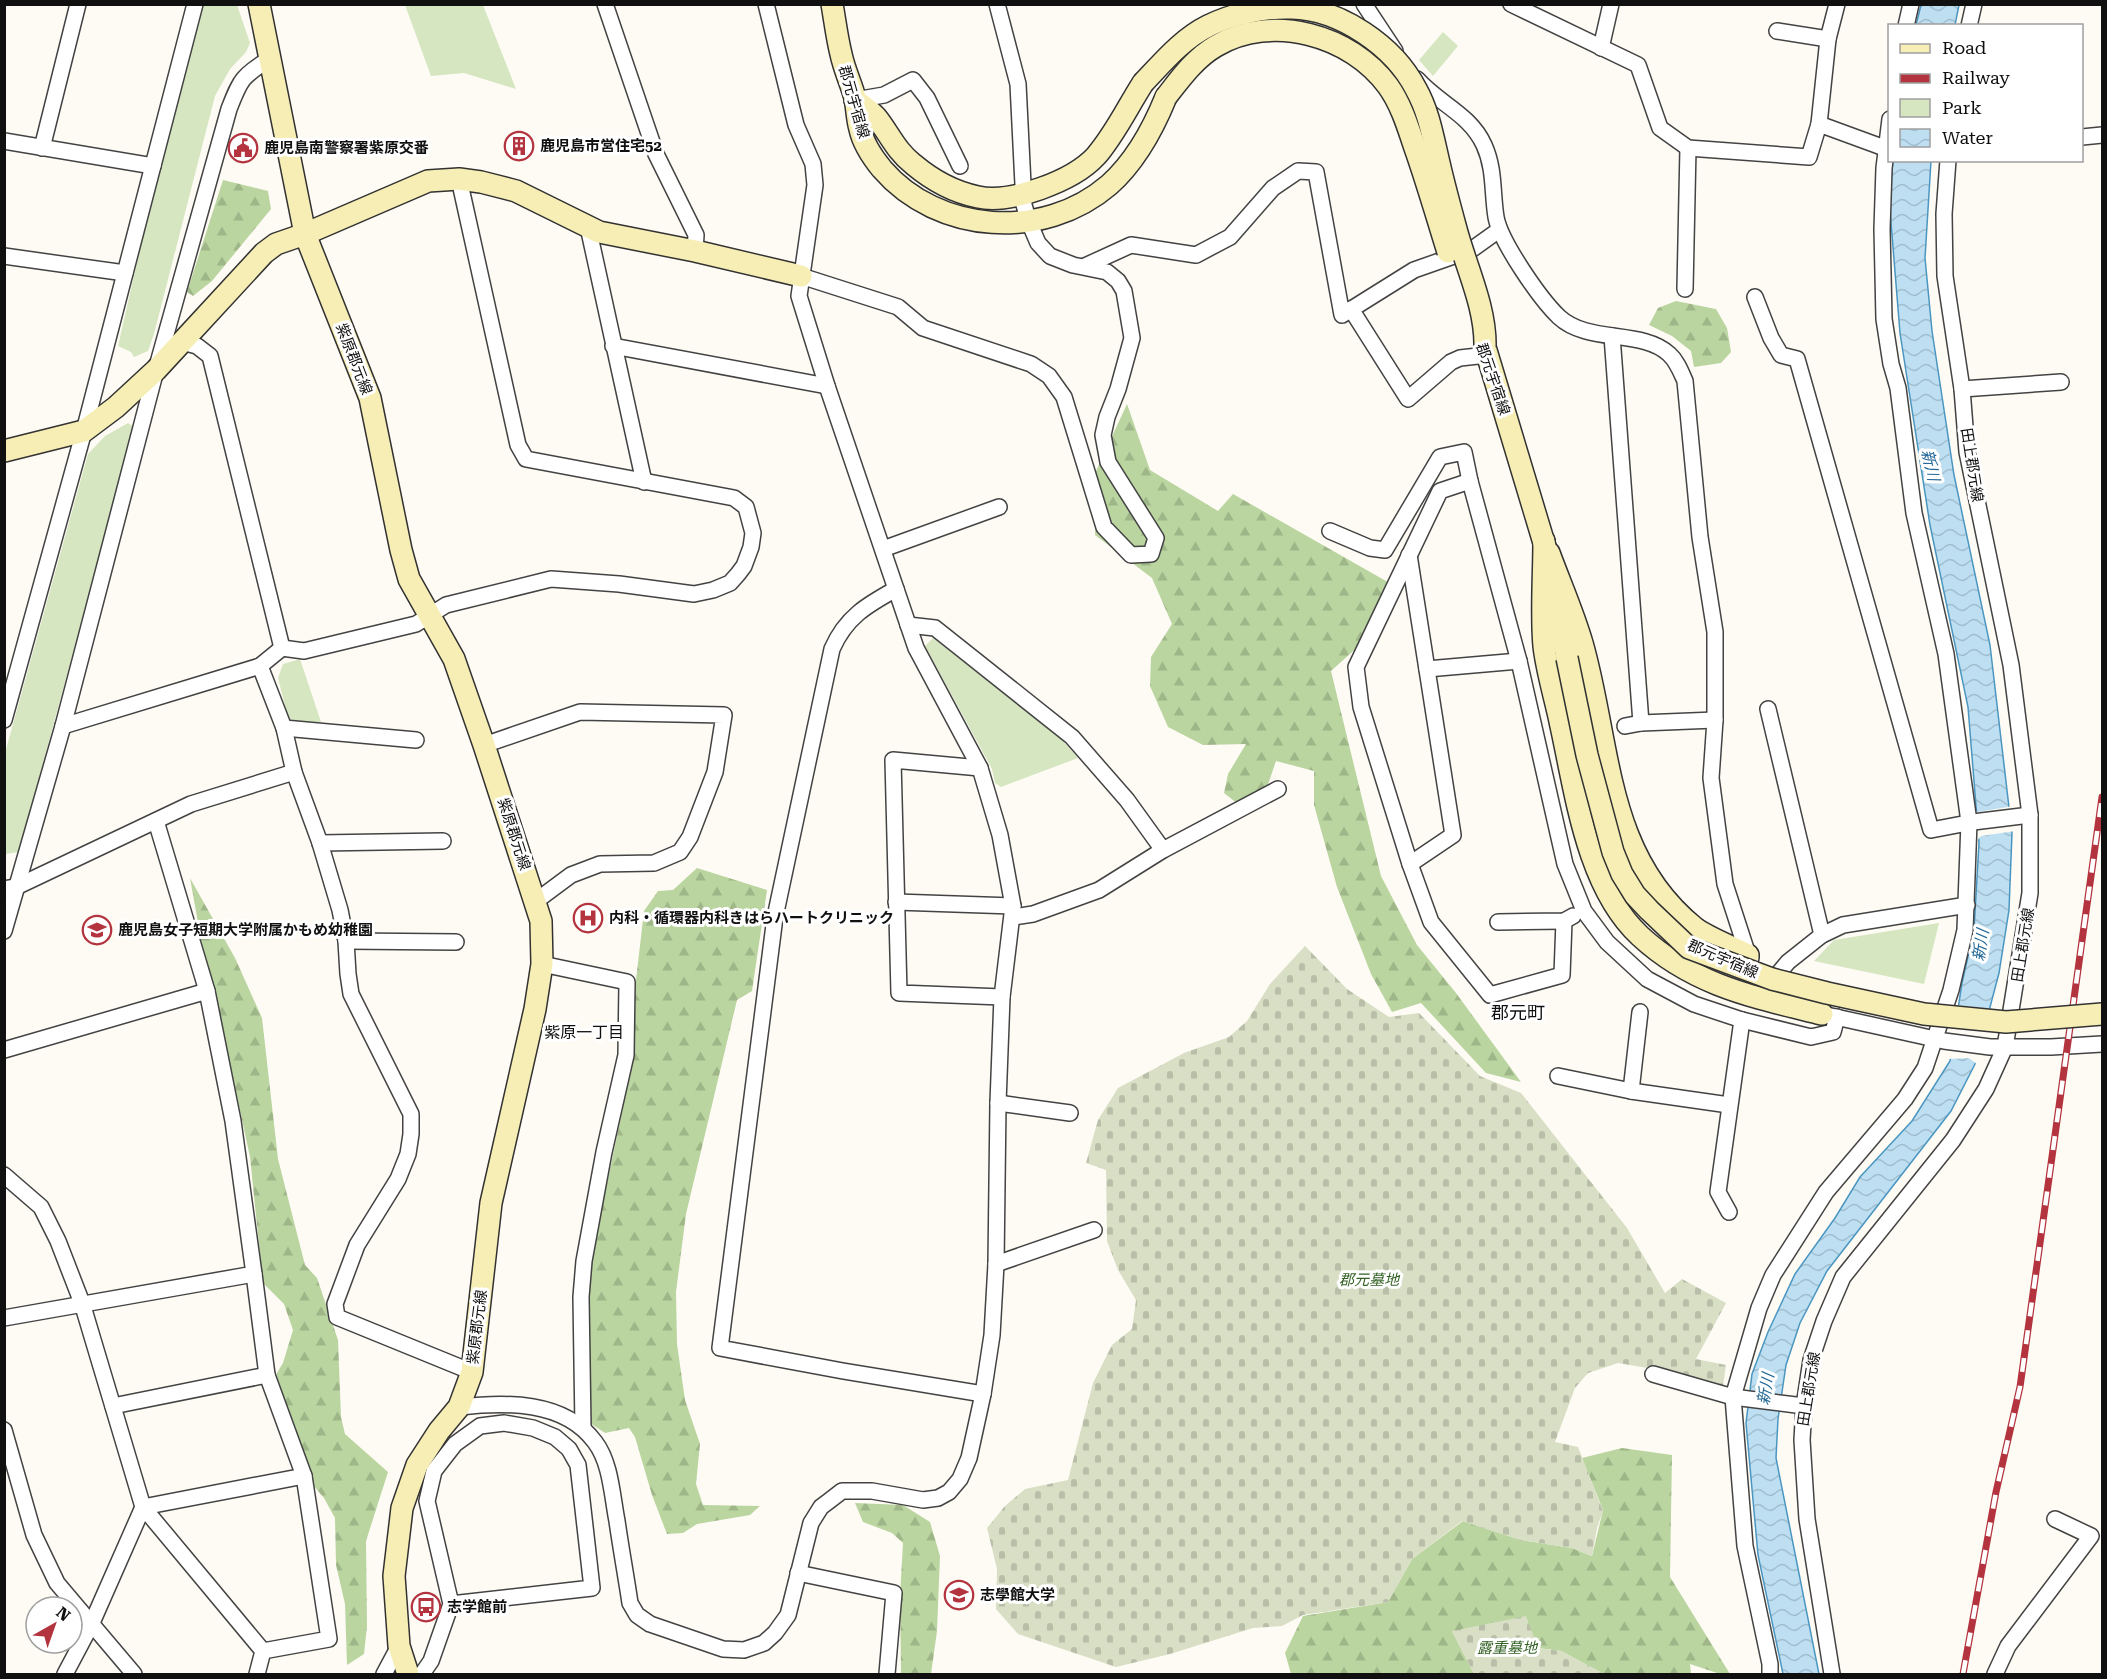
<svg xmlns="http://www.w3.org/2000/svg" width="2107" height="1679" viewBox="0 0 2107 1679" font-family="'Roboto Serif','Noto Sans JP',serif">
<style>
.green{fill:#d5e6c0}
.forest{fill:url(#forest-firs)}
.cemetery{fill:url(#cemetery-stones)}
.water{fill:url(#water-waves);stroke:#4b96c1;stroke-width:1.5}
.pier{fill:#fefbf4}
.lines{fill:none;stroke-linecap:round;stroke-linejoin:round}
.street-casing{stroke:#434343;stroke-width:18}
.secondary-casing{stroke:#323232;stroke-width:24}
.street{stroke:#fff;stroke-width:15}
.secondary{stroke:#f7eeb5;stroke-width:21}
.rail-casing{stroke:#b3343f;stroke-width:7}
.rail{stroke:#fff;stroke-width:4.5;stroke-dasharray:14;stroke-linecap:butt}
.secondary-bridge-casing{stroke:#323232;stroke-width:24;stroke-linecap:butt}
.secondary-bridge{stroke:#f7eeb5;stroke-width:21}
.labels{text-anchor:middle;stroke-width:6;stroke-linejoin:round;paint-order:stroke}
.street-label{font-size:15px;fill:#101010;stroke:#fff}
.poi-label{font-size:15px;font-weight:bold;fill:#101010;stroke:#fff;text-anchor:start}
.park-label{font-size:15px;font-style:italic;fill:#346225;stroke:#fff}
.water-label{font-size:16px;font-style:italic;fill:#246897;stroke:#fff}
.neighbourhood-label{font-size:16px;fill:#101010;stroke:#fff}
.quarter-label{font-size:18px;fill:#101010;stroke:#fff}
</style>
<defs>
<pattern id="forest-firs" width="22" height="20" patternUnits="userSpaceOnUse" patternTransform="scale(1.5)"><rect width="22" height="20" fill="#bad5a0"/><path d="M5 1l3.5 6h-7zM16 11l3.5 6h-7z" fill="#9fb689"/></pattern>
<pattern id="cemetery-stones" width="16" height="16" patternUnits="userSpaceOnUse" patternTransform="scale(1.5)"><rect width="16" height="16" fill="#d8dfc5"/><path d="M2 7V4a2 2 0 0 1 4 0v3zM10 15v-3a2 2 0 0 1 4 0v3z" fill="#b8bea8"/></pattern>
<pattern id="water-waves" width="16" height="10" patternUnits="userSpaceOnUse" patternTransform="scale(1.5)"><rect width="16" height="10" fill="#bddff1"/><path d="M0 5q4-4 8 0t8 0" fill="none" stroke="#a1bece"/></pattern>
</defs>
<rect width="100%" height="100%" fill="#fefbf4"/>
<g class="green">
<path d="M 199,5 L 237,5 L 250,43 L 246,52 L 230,69 L 215,96 L 154,334 L 148,351 L 134,357 L 131,352 L 118,346 L 161,157 Z"/>
<path d="M 405,5 L 483,5 L 516,89 L 464,73 L 431,76 Z"/>
<path d="M 1443,32 L 1458,46 L 1433,76 L 1419,60 Z"/>
<path d="M 128,423 L 134,427 L 19,852 L 5,854 L 5,753 L 88,454 L 105,436 Z"/>
<path d="M 933,638 L 1061,739 L 1078,758 L 1001,787 L 995,783 L 992,769 L 925,646 Z"/>
<path d="M 300,659 L 321,722 L 299,722 L 288,718 L 278,678 L 283,664 Z"/>
<path d="M 1939,923 L 1924,984 L 1814,961 L 1834,940 Z"/>
</g>
<g class="forest">
<path d="M 223,180 L 268,191 L 271,209 L 212,281 L 193,296 L 187,292 Z"/>
<path d="M 1676,301 L 1716,309 L 1727,328 L 1731,352 L 1721,363 L 1694,367 L 1691,351 L 1672,336 L 1649,325 L 1658,308 Z"/>
<path d="M 1127,404 L 1150,470 L 1218,511 L 1233,494 L 1393,585 L 1361,644 L 1331,671 L 1381,876 L 1417,945 L 1456,993 L 1521,1082 L 1486,1073 L 1421,1003 L 1392,1012 L 1371,974 L 1337,887 L 1314,805 L 1314,771 L 1276,761 L 1263,799 L 1243,808 L 1224,793 L 1228,774 L 1246,744 L 1203,745 L 1168,727 L 1150,686 L 1151,657 L 1172,624 L 1152,578 L 1095,535 L 1096,471 Z"/>
<path d="M 697,868 L 767,890 L 752,991 L 737,1000 L 686,1214 L 676,1292 L 677,1344 L 685,1400 L 700,1444 L 696,1484 L 703,1505 L 760,1506 L 750,1515 L 697,1524 L 683,1533 L 667,1534 L 652,1495 L 635,1437 L 629,1428 L 605,1433 L 590,1423 L 587,1300 L 594,1244 L 631,1070 L 636,980 L 644,911 L 658,891 L 673,890 Z"/>
<path d="M 190,878 L 235,958 L 262,1018 L 278,1159 L 305,1265 L 317,1278 L 338,1340 L 341,1417 L 345,1434 L 388,1472 L 366,1541 L 367,1626 L 364,1654 L 347,1665 L 345,1604 L 336,1565 L 335,1518 L 324,1498 L 307,1478 L 299,1438 L 271,1383 L 283,1363 L 293,1330 L 284,1304 L 263,1283 L 250,1157 L 219,1012 L 205,962 Z"/>
<path d="M 1622,1448 L 1672,1455 L 1670,1577 L 1730,1674 L 1720,1674 L 1690,1664 L 1691,1674 L 1604,1674 L 1561,1651 L 1538,1648 L 1452,1631 L 1474,1674 L 1291,1674 L 1285,1653 L 1303,1616 L 1388,1602 L 1412,1559 L 1463,1521 L 1521,1540 L 1572,1548 L 1592,1556 L 1603,1510 L 1582,1458 Z"/>
<path d="M 855,1503 L 903,1505 L 930,1522 L 940,1556 L 937,1631 L 931,1674 L 901,1674 L 900,1596 L 903,1543 L 892,1533 L 863,1522 Z"/>
</g>
<g class="cemetery">
<path d="M 1305,946 L 1347,989 L 1389,1017 L 1419,1013 L 1480,1076 L 1521,1093 L 1627,1228 L 1665,1293 L 1682,1279 L 1726,1303 L 1696,1359 L 1726,1365 L 1723,1386 L 1671,1372 L 1618,1363 L 1588,1373 L 1575,1388 L 1555,1442 L 1578,1447 L 1603,1511 L 1597,1528 L 1592,1556 L 1572,1548 L 1521,1540 L 1462,1521 L 1412,1559 L 1388,1602 L 1303,1615 L 1282,1626 L 1253,1628 L 1170,1654 L 1116,1667 L 1018,1634 L 996,1609 L 997,1569 L 987,1528 L 1005,1506 L 1025,1489 L 1068,1480 L 1093,1383 L 1112,1345 L 1132,1329 L 1136,1300 L 1118,1270 L 1107,1241 L 1106,1170 L 1086,1163 L 1098,1120 L 1118,1088 L 1184,1053 L 1229,1037 L 1247,1021 L 1270,984 Z"/>
<path d="M 1526,1616 L 1538,1648 L 1561,1651 L 1604,1674 L 1474,1674 L 1452,1631 Z"/>
</g>
<g class="water">
<path d="M 1921,5 L 1959,5 L 1955,25 L 1916,25 Z"/>
<path d="M 1893,161 L 1931,161 L 1925,258 L 1932,331 L 1954,475 L 1990,645 L 2012,833 L 2009,910 L 1999,973 L 1975,1064 L 1951,1111 L 1827,1271 L 1800,1323 L 1786,1365 L 1778,1419 L 1776,1458 L 1819,1674 L 1783,1674 L 1758,1555 L 1746,1423 L 1752,1374 L 1768,1332 L 1795,1274 L 1835,1218 L 1860,1177 L 1912,1121 L 1950,1061 L 1962,983 L 1974,930 L 1979,843 L 1968,707 L 1930,525 L 1900,333 L 1889,198 Z"/>
</g>
<g class="pier">
<path d="M 2013,806 L 2015,831 L 1981,836 L 1976,842 L 1973,809 L 1978,812 Z"/>
<path d="M 1956,1005 L 1992,1009 L 1978,1065 L 1969,1058 L 1948,1059 Z"/>
</g>
<g class="lines">
<g class="street-casing">
<g id="street">
<path d="M 605,4 L 656,154 L 696,235 L 695,251"/>
<path d="M 1364,4 L 1395,51"/>
<path d="M 1511,4 L 1638,65 L 1660,128 L 1688,148 L 1809,157 L 1819,124 L 1890,150"/>
<path d="M 1906,26 L 1911,4"/>
<path d="M 1969,26 L 1974,4"/>
<path d="M 1777,31 L 1828,39"/>
<path d="M 1601,48 L 1611,4"/>
<path d="M 1417,79 C 1439,104 1470,114 1484,145 C 1495,169 1492,193 1496,217 C 1500,241 1540,299 1559,317 C 1588,344 1642,329 1669,354 C 1677,361 1681,372 1685,381 L 1700,537 L 1715,632 L 1715,720 L 1711,778 L 1725,884 L 1748,955 L 1751,958"/>
<path d="M 855,100 L 884,95 L 913,80 L 927,98 L 960,166"/>
<path d="M 1819,124 L 1828,39 L 1837,4"/>
<path d="M 2082,137 L 2102,135"/>
<path d="M 4,141 L 153,166"/>
<path d="M 42,148 L 78,4"/>
<path d="M 588,227 L 644,482"/>
<path d="M 4,256 L 125,273"/>
<path d="M 1085,266 L 1131,245 L 1196,255 L 1230,237 L 1273,188 L 1298,171 L 1316,172 L 1342,315 L 1414,270 L 1471,250 L 1499,230"/>
<path d="M 801,276 L 898,307 L 923,328 L 1031,364 L 1049,376 L 1064,397 L 1104,527 L 1131,555 L 1151,554 L 1156,538 L 1108,462 L 1103,435 L 1107,417 L 1118,389 L 1132,338 L 1124,291 L 1118,281 L 1107,272 L 1073,265 L 1050,256 L 1038,243 L 1029,222 L 1024,205 L 1018,84 L 997,4"/>
<path d="M 1685,289 L 1688,148"/>
<path d="M 1755,297 L 1771,338 L 1781,355 L 1797,359 L 1931,830 L 1973,822 L 2030,815"/>
<path d="M 1351,309 L 1408,399 L 1451,362 L 1460,358 L 1487,355"/>
<path d="M 1612,336 L 1641,723"/>
<path d="M 182,342 L 197,346 L 210,356 L 282,648"/>
<path d="M 613,346 L 827,386"/>
<path d="M 1962,389 L 2061,382"/>
<path d="M 1470,481 L 1440,491 L 1356,667 L 1361,707 L 1410,864 L 1431,922 L 1490,995 L 1562,975 L 1564,921"/>
<path d="M 1330,531 L 1370,548 L 1385,550 L 1440,457 L 1464,452 L 1470,481 L 1519,661 L 1565,864 L 1584,911 L 1607,942 L 1647,979 L 1694,1004 L 1742,1020 L 1811,1037 L 1833,1032 L 1837,1017"/>
<path d="M 883,549 L 999,507"/>
<path d="M 1409,555 L 1453,835 L 1410,864"/>
<path d="M 896,589 C 867,605 846,617 832,649 L 775,917 L 720,1348 L 843,1371 L 983,1394"/>
<path d="M 908,625 L 935,628 L 1072,737 L 1127,800 L 1163,850"/>
<path d="M 260,666 L 284,728 L 294,772 L 320,843 L 340,910 L 346,941 L 348,974 L 351,994 L 411,1114 L 411,1134 L 408,1154 L 398,1179 L 357,1245 L 335,1304 L 337,1317 L 472,1372"/>
<path d="M 1427,669 L 1519,661"/>
<path d="M 1768,709 L 1822,935"/>
<path d="M 4,720 L 84,431 L 195,4"/>
<path d="M 63,726 L 260,666 L 282,648 L 304,651 L 416,624 L 446,605 L 551,579 L 619,584 L 694,594 L 713,590 L 730,583 L 738,574 L 744,566 L 751,547 L 753,533 L 746,507 L 734,498 L 526,459 L 518,445 L 459,179"/>
<path d="M 1625,726 L 1641,723 L 1715,720"/>
<path d="M 284,728 L 416,740"/>
<path d="M 484,745 L 580,712 L 724,715 L 715,772 L 690,837 L 680,852 L 654,863 L 600,864 L 571,875 L 536,901"/>
<path d="M 980,768 L 893,760 L 899,993 L 1002,997"/>
<path d="M 320,843 L 443,841"/>
<path d="M 4,889 L 16,887 L 191,804 L 294,772"/>
<path d="M 896,902 L 1013,906"/>
<path d="M 1013,917 L 1033,914 L 1099,890 L 1163,850 L 1278,789"/>
<path d="M 1498,922 L 1564,921 L 1573,916"/>
<path d="M 4,931 L 63,726 L 156,370 L 229,109 C 241,78 242,77 269,59"/>
<path d="M 346,941 L 456,942"/>
<path d="M 542,964 L 627,982 L 626,1055 L 604,1152 L 584,1261 L 581,1297 L 583,1428"/>
<path d="M 1773,980 L 1788,962 L 1822,935 L 1843,925 L 1967,905"/>
<path d="M 1775,981 L 1803,1005 L 1822,1014 L 1944,1041 L 1990,1047 L 2051,1047 L 2102,1044"/>
<path d="M 4,1050 L 207,991"/>
<path d="M 1558,1076 L 1631,1091 L 1729,1105"/>
<path d="M 1631,1091 L 1640,1012"/>
<path d="M 998,1103 L 1070,1113"/>
<path d="M 4,1175 L 41,1207 L 58,1241 L 82,1303 L 143,1507 L 263,1651 L 257,1674"/>
<path d="M 1729,1212 L 1718,1192 L 1742,1020"/>
<path d="M 996,1264 L 1094,1230"/>
<path d="M 254,1274 L 267,1375 L 304,1476 L 329,1639 L 263,1651"/>
<path d="M 4,1318 L 254,1274 L 233,1121 L 207,991 L 156,821"/>
<path d="M 1653,1374 L 1733,1397 L 1804,1406"/>
<path d="M 113,1406 L 267,1375"/>
<path d="M 459,1407 C 505,1402 564,1400 595,1442 C 611,1463 612,1496 617,1521 C 621,1549 626,1576 630,1603 L 637,1615 L 650,1624 L 723,1649 L 744,1650 L 764,1643 L 775,1633 L 788,1615 L 811,1523 L 821,1507 L 829,1501 L 842,1491 L 872,1491 L 923,1500 L 938,1498 L 949,1492 L 960,1479 L 969,1458 L 983,1394 L 992,1335 L 996,1264 L 998,1103 L 1002,997 L 1013,906 L 1000,835 L 980,768 L 916,648 L 827,386 L 799,296 L 815,185 L 813,164 L 796,125 L 766,4"/>
<path d="M 4,1430 L 34,1535 L 57,1583 L 134,1674"/>
<path d="M 798,1573 L 894,1593 L 887,1674"/>
<path d="M 65,1674 L 91,1625 L 143,1507 L 304,1476"/>
<path d="M 384,1674 L 399,1646"/>
<path d="M 422,1674 L 431,1661 L 451,1604 L 427,1501 L 434,1471 L 455,1444 L 480,1426 L 504,1423 L 533,1428 L 555,1437 L 569,1449 L 578,1465 L 592,1588 L 451,1604"/>
<path d="M 1770,1674 L 1770,1664 L 1745,1546 L 1733,1397 L 1759,1308 L 1773,1275 L 1826,1192 L 1905,1099 L 1925,1068 L 1951,990 L 1965,930 L 1969,822 L 1946,654 L 1914,513 L 1898,388 L 1891,364 L 1884,319 L 1882,229 L 1884,168 L 1890,119"/>
<path d="M 1832,1674 L 1807,1519 L 1802,1440 L 1804,1406 L 1811,1360 L 1824,1321 L 1843,1277 L 1953,1140 L 1986,1089 L 2005,1047 L 2030,893 L 2030,815 L 2011,665 L 1967,452 L 1962,389 L 1945,276 L 1944,214 L 1948,160"/>
<path d="M 1995,1674 L 2008,1646 L 2091,1536 L 2055,1519"/>
</g>
</g>
<g class="secondary-casing">
<g id="secondary">
<path d="M 259,4 L 305,234 L 370,398 L 401,550 L 409,579 L 454,659 L 484,745 L 541,921 L 542,964 L 535,1009 L 491,1203 L 472,1372 L 459,1407 L 439,1431 L 417,1465 L 402,1508 L 394,1576 L 399,1646 L 408,1674"/>
<path d="M 832,4 C 835,21 837,38 841,54 C 844,69 851,83 855,98 C 857,108 857,119 860,129 C 863,143 873,158 882,169 C 938,234 1044,241 1109,185 C 1135,162 1153,129 1166,97"/>
<path d="M 855,100 C 862,105 871,111 876,117 C 889,133 896,151 913,164 C 932,180 953,192 978,197 C 1011,204 1073,181 1096,156 C 1115,134 1127,108 1143,83"/>
<path d="M 1485,347 L 1547,553"/>
<path d="M 4,451 L 84,431 L 116,407 L 156,370 L 264,253 L 276,244 L 305,234 L 428,181 L 459,179 L 481,182 L 516,191 L 599,232 L 695,251 L 801,276"/>
<path d="M 1544,541 C 1544,574 1541,614 1544,646 C 1547,673 1556,700 1561,726 C 1576,794 1587,887 1640,936 C 1694,986 1754,997 1822,1014"/>
<path d="M 1549,553 C 1560,583 1573,612 1582,643 C 1611,744 1604,855 1695,928 C 1710,939 1731,946 1748,955"/>
<path d="M 1556,602 L 1567,658"/>
</g>
</g>
<use href="#street" class="street"/>
<use href="#secondary" class="secondary"/>
<g class="rail-casing">
<path id="rail" d="M 1963,1674 L 1996,1492 L 2020,1387 L 2102,797"/>
</g>
<use href="#rail" class="rail"/>
<g class="secondary-bridge-casing">
<g id="secondary-bridge">
<path d="M 1143,83 C 1163,62 1182,39 1208,26 C 1232,14 1264,7 1292,8 C 1340,9 1394,46 1416,89 C 1429,112 1433,138 1439,163 C 1444,185 1450,207 1456,229 C 1466,267 1486,307 1485,347"/>
<path d="M 1166,97 C 1180,79 1195,58 1216,46 C 1272,13 1351,35 1388,86 C 1401,104 1408,127 1415,148 C 1427,182 1437,217 1448,252"/>
<path d="M 1567,658 L 1587,755 L 1613,852 L 1622,874 L 1635,895 L 1649,910 L 1689,948 L 1772,979 L 1827,993 L 1924,1014 L 2006,1022 L 2102,1014"/>
</g>
</g>
<use href="#secondary-bridge" class="secondary-bridge"/>
</g>
<defs>
<g id="building-ring" transform="scale(1.5)"><circle r="9.5" fill="#fff" stroke="#b3343f" stroke-width="1.5"/><path d="M-4-6H4V6H1V3H-1V6H-4ZM-2.5-4.3h1.7v1.8h-1.7ZM.8-4.3h1.7v1.8H.8ZM-2.5-1h1.7V.8h-1.7ZM.8-1h1.7V.8H.8Z" fill="#b3343f"/></g>
<g id="civic-ring" transform="scale(1.5)"><circle r="9.5" fill="#fff" stroke="#b3343f" stroke-width="1.5"/><path d="M-.6-6.5H3V-4.5H.6V-3L4-1V1h2V6H-6V1h2V-1L-.6-3ZM-1.2 2.5V6h2.4V2.5Z" fill="#b3343f"/></g>
<g id="hospital-ring" transform="scale(1.5)"><circle r="9.5" fill="#fff" stroke="#b3343f" stroke-width="1.5"/><path d="M-5-5h3v3.5h4V-5h3V5h-3V1.5h-4V5h-3Z" fill="#b3343f"/></g>
<g id="school-ring" transform="scale(1.5)"><circle r="9.5" fill="#fff" stroke="#b3343f" stroke-width="1.5"/><path d="M0-5L7-2L0 1L-7-2ZM-4 1L0 2.5L4 1V4Q0 6-4 4Z" fill="#b3343f"/></g>
<g id="university-ring" transform="scale(1.5)"><circle r="9.5" fill="#fff" stroke="#b3343f" stroke-width="1.5"/><path d="M0-5L7-2L0 1L-7-2ZM-4 1L0 2.5L4 1V4Q0 6-4 4Z" fill="#b3343f"/></g>
<g id="bus-ring" transform="scale(1.5)"><circle r="9.5" fill="#fff" stroke="#b3343f" stroke-width="1.5"/><path d="M-5-6H5V4H4V6H2V4H-2V6H-4V4H-5ZM-3.5-4V0h7V-4ZM-3.5 1.2v1.5H-2V1.2ZM2 1.2v1.5H3.5V1.2Z" fill="#b3343f"/></g>
</defs>
<g fill-rule="evenodd">
<use href="#building-ring" x="519" y="146"/>
<use href="#civic-ring" x="243" y="148"/>
<use href="#hospital-ring" x="588" y="918"/>
<use href="#school-ring" x="97" y="930"/>
<use href="#university-ring" x="959" y="1595"/>
<use href="#bus-ring" x="426" y="1607"/>
</g>
<g class="labels">
<g class="street-label">
<text transform="translate(854 102) rotate(74)" y="5">郡元宇宿線</text>
<text transform="translate(354 359) rotate(69)" y="5">紫原郡元線</text>
<text transform="translate(1493 379) rotate(71)" y="5">郡元宇宿線</text>
<text transform="translate(1972 465) rotate(81)" y="5">田上郡元線</text>
<text transform="translate(514 834) rotate(72)" y="5">紫原郡元線</text>
<text transform="translate(2023 945) rotate(-81)" y="5">田上郡元線</text>
<text transform="translate(1723 959) rotate(23)" y="5">郡元宇宿線</text>
<text transform="translate(477 1327) rotate(-83)" y="5">紫原郡元線</text>
<text transform="translate(1809 1389) rotate(-81)" y="5">田上郡元線</text>
</g>
<g class="poi-label">
<text x="540" y="151">鹿児島市営住宅52</text>
<text x="264" y="153">鹿児島南警察署紫原交番</text>
<text x="609" y="923">内科・循環器内科きはらハートクリニック</text>
<text x="118" y="935">鹿児島女子短期大学附属かもめ幼稚園</text>
<text x="980" y="1600">志學館大学</text>
<text x="447" y="1612">志学館前</text>
</g>
<g class="park-label">
<text x="1369" y="1285">郡元墓地</text>
<text x="1507" y="1653">露重墓地</text>
</g>
<g class="water-label">
<text transform="translate(1931 465) rotate(77)" y="6">新川</text>
<text transform="translate(1980 945) rotate(-81)" y="6">新川</text>
<text transform="translate(1765 1389) rotate(-80)" y="6">新川</text>
</g>
<g class="neighbourhood-label">
<text x="584" y="1038">紫原一丁目</text>
</g>
<g class="quarter-label">
<text x="1518" y="1019">郡元町</text>
</g>
</g>
<rect width="2107" height="1679" fill="none" stroke="#101010" stroke-width="12"/>
<rect x="1888" y="24" width="195" height="138" fill="#ffffff" stroke="#9f9f9f" stroke-width="1.5"/>
<rect x="1900" y="44" width="30" height="9" fill="#f7eeb5" stroke="#9f9f9f" stroke-width="1.5"/>
<text x="1942" y="54" font-size="18" fill="#101010">Road</text>
<rect x="1900" y="74" width="30" height="9" fill="#b3343f" stroke="#9f9f9f" stroke-width="1.5"/>
<text x="1942" y="84" font-size="18" fill="#101010">Railway</text>
<rect x="1900" y="99" width="30" height="18" fill="#d5e6c0" stroke="#9f9f9f" stroke-width="1.5"/>
<text x="1942" y="114" font-size="18" fill="#101010">Park</text>
<rect x="1900" y="129" width="30" height="18" fill="url(#water-waves)" stroke="#9f9f9f" stroke-width="1.5"/>
<text x="1942" y="144" font-size="18" fill="#101010">Water</text>
<g transform="translate(54 1625) rotate(40)"><circle r="28" fill="#ffffff" stroke="#9f9f9f" stroke-width="1.5"/>
<path d="M0-4.5L10 22L0 15L-10 22Z" fill="#b3343f"/>
<text y="-9" font-size="16" font-weight="bold" text-anchor="middle" fill="#101010">N</text>
</g>
</svg>
